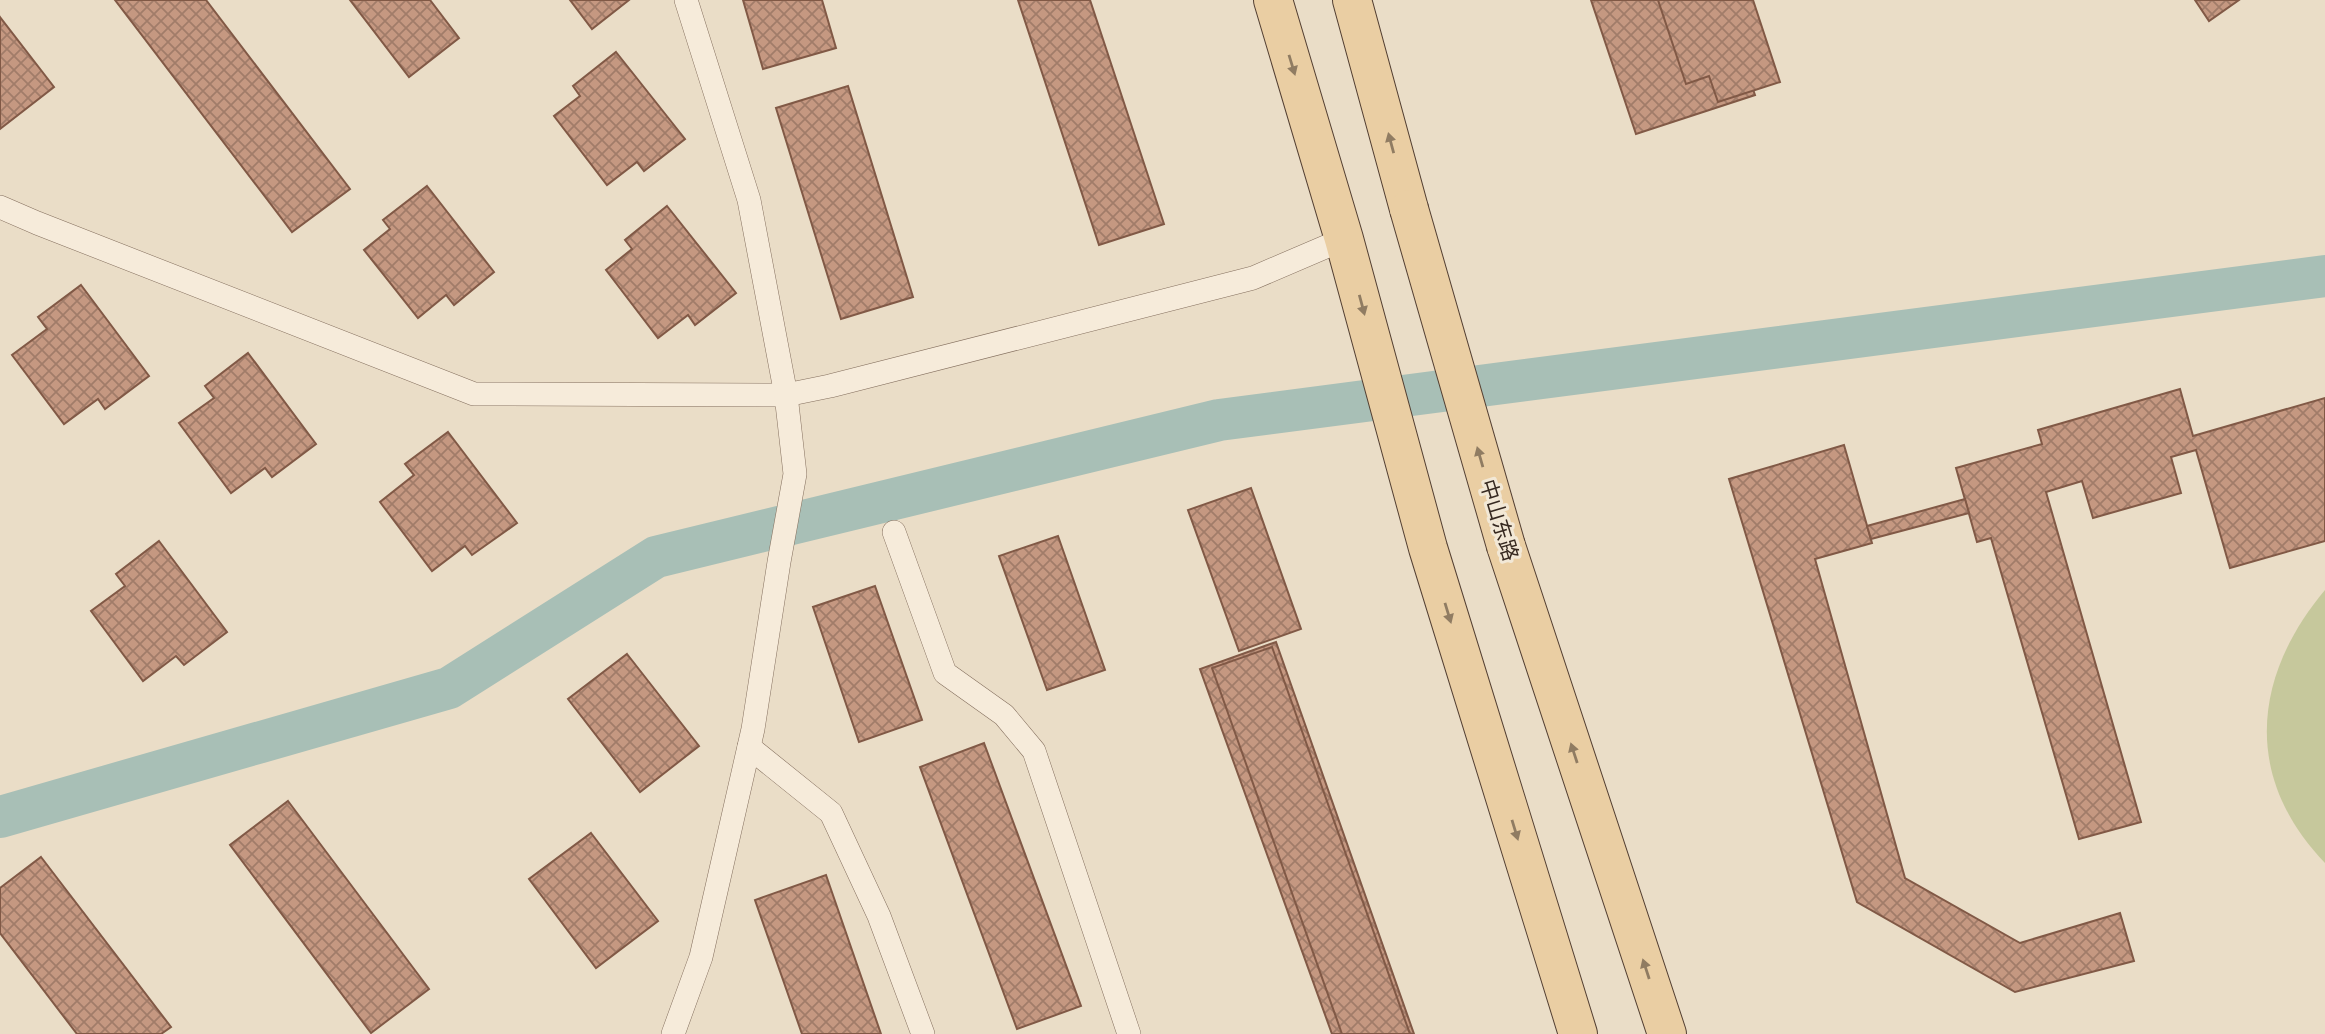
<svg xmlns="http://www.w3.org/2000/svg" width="2325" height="1034" viewBox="0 0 2325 1034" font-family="'Zilla Slab','Noto Sans SC',serif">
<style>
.garden{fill:#c6c89c}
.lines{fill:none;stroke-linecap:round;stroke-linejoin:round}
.canal{stroke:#a8bfb6;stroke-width:42}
.building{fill:url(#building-cross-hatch);stroke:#815946;stroke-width:2}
.lane-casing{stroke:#846f5e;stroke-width:24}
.primary-casing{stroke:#533f32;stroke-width:40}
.lane{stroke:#f6ebda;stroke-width:23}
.primary{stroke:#eacea3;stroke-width:38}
.primary-bridge-casing{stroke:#533f32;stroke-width:40;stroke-linecap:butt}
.primary-bridge{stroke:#eacea3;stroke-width:38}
.oneway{fill:#907c62}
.labels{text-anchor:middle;stroke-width:6;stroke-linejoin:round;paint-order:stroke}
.street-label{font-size:21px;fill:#362920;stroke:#f2e8d6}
</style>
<defs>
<pattern id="building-cross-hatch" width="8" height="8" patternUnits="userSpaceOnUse" patternTransform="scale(1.75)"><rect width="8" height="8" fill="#c59881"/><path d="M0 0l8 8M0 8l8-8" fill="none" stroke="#a17c69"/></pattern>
</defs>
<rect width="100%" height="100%" fill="#eaddc7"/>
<path class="garden" d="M 2325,590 L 2325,863 C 2243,778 2252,677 2325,590 Z"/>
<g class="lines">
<path class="canal" d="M 0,817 L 449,688 L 656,557 L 1219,420 L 2325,276"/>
</g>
<g class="building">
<path d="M 115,0 L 206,0 L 350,189 L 292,232 Z"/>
<path d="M 350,0 L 430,0 L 459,38 L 409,77 Z"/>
<path d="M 570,0 L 629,0 L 592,29 Z"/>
<path d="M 743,0 L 822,0 L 836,48 L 763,69 Z"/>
<path d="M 1018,0 L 1090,0 L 1164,224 L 1099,245 Z"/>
<path d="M 1591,0 L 1723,0 L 1755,95 L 1636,134 Z"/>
<path d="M 1658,0 L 1753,0 L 1780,82 L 1718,102 L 1709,76 L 1686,84 Z"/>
<path d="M 2195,0 L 2239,0 L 2209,21 Z"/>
<path d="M 0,17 L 54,87 L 0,129 Z"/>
<path d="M 616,52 L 685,139 L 644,171 L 637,162 L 607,185 L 554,116 L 580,96 L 573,86 Z"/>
<path d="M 848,86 L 913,297 L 841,319 L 776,108 Z"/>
<path d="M 427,186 L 494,272 L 454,305 L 446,295 L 418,318 L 364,250 L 390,229 L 383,220 Z"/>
<path d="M 667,206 L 736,293 L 695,325 L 688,315 L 658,338 L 606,270 L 632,249 L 625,240 Z"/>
<path d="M 81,285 L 149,376 L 105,409 L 98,399 L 64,424 L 12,355 L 47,329 L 38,317 Z"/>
<path d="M 248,353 L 316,444 L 272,477 L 265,468 L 231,493 L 179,423 L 214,398 L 205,386 Z"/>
<path d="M 2180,389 L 2193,436 L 2325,398 L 2325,541 L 2230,568 L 2196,450 L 2171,457 L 2181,493 L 2093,518 L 2082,481 L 2046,492 L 2141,822 L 2079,839 L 1991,538 L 1977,542 L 1956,468 L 2042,444 L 2038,430 Z"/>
<path d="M 448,432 L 517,523 L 472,555 L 465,546 L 432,571 L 380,502 L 414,475 L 405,464 Z"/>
<path d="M 1844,445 L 1872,543 L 1815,559 L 1905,878 L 2020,943 L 2120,913 L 2134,961 L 2015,992 L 1857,902 L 1729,479 Z"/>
<path d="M 1251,488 L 1301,629 L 1239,651 L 1188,510 Z"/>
<path d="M 1965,499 L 1969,513 L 1871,539 L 1867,526 Z"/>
<path d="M 1058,536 L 1105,670 L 1047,690 L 999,556 Z"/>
<path d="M 159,541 L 227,632 L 184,665 L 176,656 L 143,681 L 91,611 L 125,586 L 116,574 Z"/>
<path d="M 875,586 L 922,720 L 859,742 L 813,607 Z"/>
<path d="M 1276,642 L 1414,1034 L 1332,1034 L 1200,669 Z"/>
<path d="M 1272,647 L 1410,1034 L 1342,1034 L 1212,668 Z"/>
<path d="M 627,654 L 699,746 L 640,792 L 568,699 Z"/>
<path d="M 984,743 L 1081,1006 L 1017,1029 L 920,767 Z"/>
<path d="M 288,801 L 429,989 L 371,1033 L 230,845 Z"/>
<path d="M 591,833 L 658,921 L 596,968 L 529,879 Z"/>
<path d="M 41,857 L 171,1027 L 161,1034 L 77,1034 L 0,933 L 0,888 Z"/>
<path d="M 826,875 L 881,1034 L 802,1034 L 755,900 Z"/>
</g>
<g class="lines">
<g class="lane-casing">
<g id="lane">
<path d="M 0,207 L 37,223 L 474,394 L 786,395 L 830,386 L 1253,278 L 1344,239"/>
<path d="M 894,532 L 945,673 L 1004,715 L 1034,751 L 1129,1034"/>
<path d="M 749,747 L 831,813 L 879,916 L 923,1034"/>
<path d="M 673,1034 L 701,957 L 753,729 L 779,562 L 795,474 L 786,395 L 749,200 L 686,0"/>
</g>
</g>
<g class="primary-casing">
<g id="primary">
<path d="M 1273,0 L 1344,239 L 1428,548 L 1578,1034"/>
<path d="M 1352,0 L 1409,209"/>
<path d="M 1506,546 L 1667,1034"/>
</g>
</g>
<use href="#lane" class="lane"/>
<use href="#primary" class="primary"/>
<g class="primary-bridge-casing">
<path id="primary-bridge" d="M 1409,209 L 1506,546"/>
</g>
<use href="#primary-bridge" class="primary-bridge"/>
</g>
<defs><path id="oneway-solid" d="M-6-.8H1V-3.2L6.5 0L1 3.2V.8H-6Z" transform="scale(1.75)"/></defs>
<g class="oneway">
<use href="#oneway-solid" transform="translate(1292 65) rotate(73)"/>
<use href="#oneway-solid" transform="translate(1391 143) rotate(-105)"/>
<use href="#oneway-solid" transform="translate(1362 305) rotate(75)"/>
<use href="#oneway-solid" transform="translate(1480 457) rotate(-106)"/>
<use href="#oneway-solid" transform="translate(1448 613) rotate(73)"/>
<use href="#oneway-solid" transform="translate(1574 753) rotate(-108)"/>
<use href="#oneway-solid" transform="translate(1515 830) rotate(73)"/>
<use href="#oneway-solid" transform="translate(1646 969) rotate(-108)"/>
</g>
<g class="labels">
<g class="street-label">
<text transform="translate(1499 520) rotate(73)" y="7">中山东路</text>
</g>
</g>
</svg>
